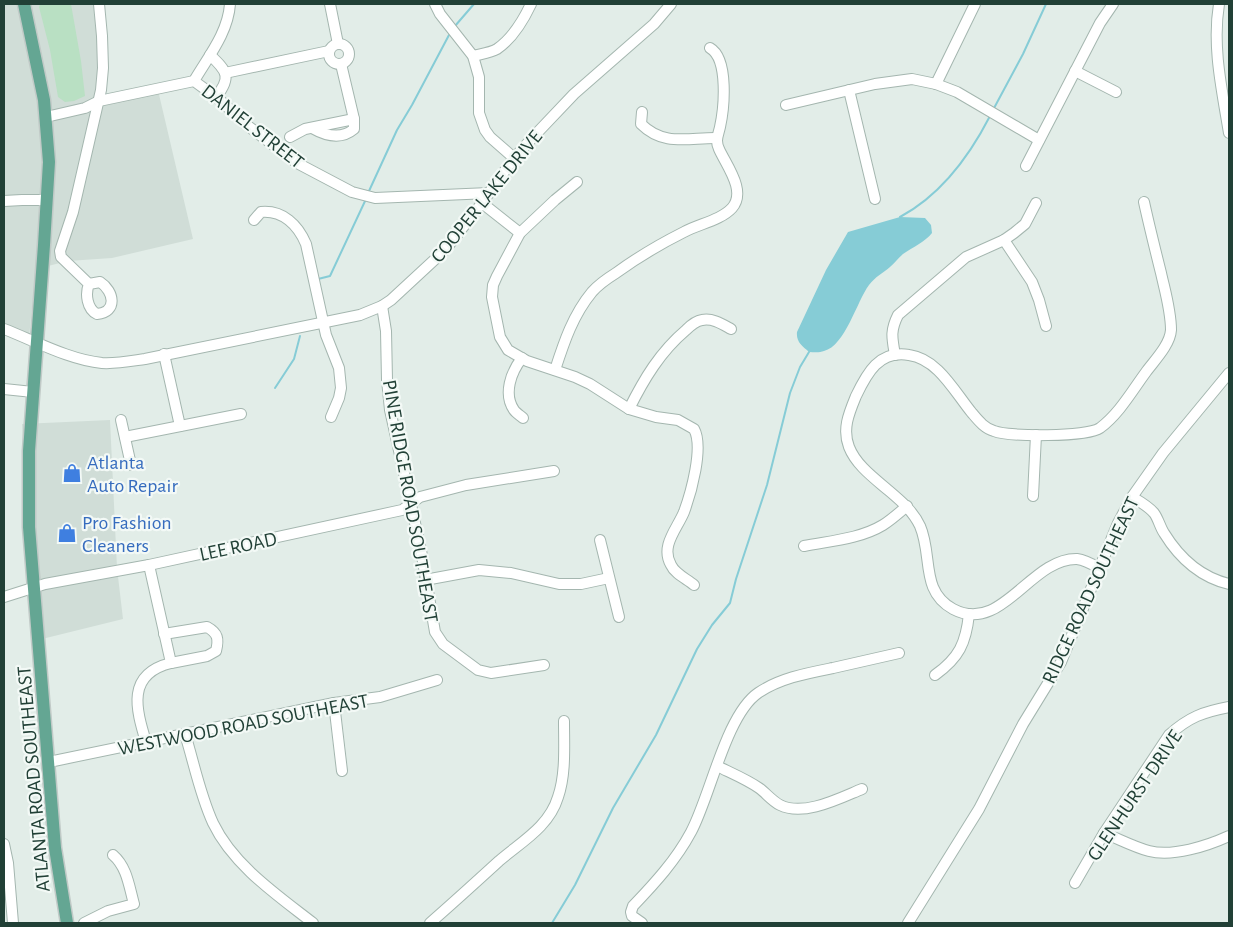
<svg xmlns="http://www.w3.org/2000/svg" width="1233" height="927" viewBox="0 0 1233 927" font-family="'Alegreya Sans',sans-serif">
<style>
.built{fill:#d0ddd7}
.green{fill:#b9e0c3}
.water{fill:#86ccd6}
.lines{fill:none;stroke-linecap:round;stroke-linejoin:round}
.stream{stroke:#86ccd6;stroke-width:2}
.minor-casing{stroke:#a4b6af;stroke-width:12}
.major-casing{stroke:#c1cac7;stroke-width:15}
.minor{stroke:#fff;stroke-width:10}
.major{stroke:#64a693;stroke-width:12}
.labels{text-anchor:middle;stroke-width:4.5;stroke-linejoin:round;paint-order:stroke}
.street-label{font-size:20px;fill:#214036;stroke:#f3f9f6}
.shop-label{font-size:20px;fill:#366cbe;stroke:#f3f9f6;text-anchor:start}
</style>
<rect width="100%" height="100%" fill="#e2ede8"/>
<g class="built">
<path d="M 4,4 L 96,4 L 103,56 L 96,96 L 157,86 L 193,239 L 112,258 L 68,261 L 36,269 L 29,337 L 4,328 Z"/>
<path d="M 110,420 L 117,568 L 123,619 L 42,639 L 25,504 L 22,424 Z"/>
</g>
<path class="green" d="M 40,4 L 71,4 L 81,61 L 85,96 L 74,101 L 65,102 L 58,97 L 50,50 L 39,7 Z"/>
<path class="water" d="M 900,217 L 925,218 L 931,225 L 932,233 C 925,242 913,247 903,254 C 898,258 895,263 890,267 C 883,273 875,277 869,285 C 857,301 845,346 824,351 C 819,353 814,352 809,352 C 802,346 796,342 797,332 L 826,270 L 848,232 Z"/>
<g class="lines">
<g class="stream">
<path d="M 455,26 L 474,4"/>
<path d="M 993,110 L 1023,54 L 1046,4"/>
<path d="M 369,191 L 397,130 L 412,105 L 449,35"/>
<path d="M 900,217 C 941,195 969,157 990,116"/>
<path d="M 318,279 L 330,276 L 366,199"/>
<path d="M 275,388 L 294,359 L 300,336"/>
<path d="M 552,923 L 575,885 L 613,808 L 656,735 L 697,649 L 712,625 L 730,603 L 736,579 L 767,485 L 790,393 L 800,367 L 809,352"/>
</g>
<g class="minor-casing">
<g id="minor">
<path d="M 330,4 L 338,44"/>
<path d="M 435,4 L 440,14 L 473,56 L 479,77 L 479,113 L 485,130 L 490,137 L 514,158"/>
<path d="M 1219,4 C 1212,47 1222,90 1229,133"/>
<circle cx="339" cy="54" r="10"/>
<path d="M 210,55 C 227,71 232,77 216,97"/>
<path d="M 473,56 C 480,54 490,53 497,49 C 513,38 523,21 531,4"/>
<path d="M 1075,71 L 1116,92"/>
<path d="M 225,73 L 329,51"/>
<path d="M 194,81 C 208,57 228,33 230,4"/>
<path d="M 936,84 L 975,4"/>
<path d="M 849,90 L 875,199"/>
<path d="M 786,105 L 875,84 L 912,79 L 936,84 L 957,92 L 1039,140"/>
<path d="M 642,112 L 641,124 C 663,146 687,138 715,138"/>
<path d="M 46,117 L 85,108 L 99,101 L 194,81 L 220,100 L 244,123 L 297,163 L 352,192 L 375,198 L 489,193"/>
<path d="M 312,128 C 326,136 341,140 354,129 L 354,119 L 341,64"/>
<path d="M 290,137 L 305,129 L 354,119"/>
<path d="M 1026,166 L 1100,23 L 1113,4"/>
<path d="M 577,182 L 555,200 L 520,233 L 497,276 L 493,285 L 492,297 L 500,337 L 508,350 L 527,361 L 575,377 L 590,384 L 629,409 L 656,417 L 678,420 L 694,429 C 704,447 691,493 684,512 C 677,529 660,546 671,565 C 675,574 687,579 694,585"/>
<path d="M 4,201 L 22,200 L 47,200"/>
<path d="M 482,203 L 520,233"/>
<path d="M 254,220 L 261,212 C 283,210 298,225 306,244 L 326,335 L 339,368 L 341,388 L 339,398 L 331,417"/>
<path d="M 1004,240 L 1032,282 L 1039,300 L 1046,326"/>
<path d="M 89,284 L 100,282 C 114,291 118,312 97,314 C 87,309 85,294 89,284 L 61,257 L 60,251 L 73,212 L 101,90 L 103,68 L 102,36 L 99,4"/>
<path d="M 382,306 L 386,331 L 387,380 L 390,410 L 421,550 L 435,632 L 443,644 L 478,670 L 491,673 L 544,665"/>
<path d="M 4,329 C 35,341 70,360 102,363 C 116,364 131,361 145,359 L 360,315 L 382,306 L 391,300 L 445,250 L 482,203 L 514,158 L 536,134 L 574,94 L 654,24 L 671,4"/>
<path d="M 164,354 L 180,426"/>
<path d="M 895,355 C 892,338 890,331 898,315 L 966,257 L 1004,240 L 1014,233 L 1025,224 L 1036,203"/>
<path d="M 522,358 C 511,372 503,394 514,410 C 516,413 521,416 523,418"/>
<path d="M 555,370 C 564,342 573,315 592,292 C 599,284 608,278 616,273 C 638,257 660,244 684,232 C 699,224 721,220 732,208 C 747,191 726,165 719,149 C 715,140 718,136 720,127 C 724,109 729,59 710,48"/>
<path d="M 4,389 L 33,392"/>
<path d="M 629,409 C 644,379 660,352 686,330 C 690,326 695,321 702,320 C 713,318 722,324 731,329"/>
<path d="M 121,420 L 131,465"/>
<path d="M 125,437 L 241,414"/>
<path d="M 1033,496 L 1036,435"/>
<path d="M 1132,497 C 1139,501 1148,506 1154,513 C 1158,518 1160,527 1164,533 C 1180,559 1200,577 1229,584"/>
<path d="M 600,540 L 619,617"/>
<path d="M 804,546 C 829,541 860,539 883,525 C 891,520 899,513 907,506"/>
<path d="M 1099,568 C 1092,564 1085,560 1077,559 C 1030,558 1002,635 953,609 C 920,591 933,556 920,526 C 913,511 901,501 888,490 C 874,478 856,465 849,447 C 842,429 849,413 856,396 C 867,373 879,350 909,355 C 938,359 954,391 972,413 C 978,420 984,428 994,431 C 1009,437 1087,437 1100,428 C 1119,414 1132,391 1146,372 C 1154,361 1170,345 1171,330 C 1171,311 1165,291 1161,273 C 1155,249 1149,225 1144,202"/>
<path d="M 425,580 L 479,570 L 511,573 L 559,584 L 581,584 L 609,578"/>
<path d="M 4,597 L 45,584 L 149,565 L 402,510 L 420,497 L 466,485 L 554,471"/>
<path d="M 164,634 L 207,627 C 218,633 219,639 216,651 L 207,656 L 171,663"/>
<path d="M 935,675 C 959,658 966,643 969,614"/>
<path d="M 334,703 L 342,771"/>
<path d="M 185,734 C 194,763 200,795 213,823 C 233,865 277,895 313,923"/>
<path d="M 146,742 C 136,709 126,674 171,663 L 149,565"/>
<path d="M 49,762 L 334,703 L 380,697 L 437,680"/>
<path d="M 717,766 C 731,773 746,779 759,788 C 766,793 772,801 780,805 C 804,817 840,798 862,789"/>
<path d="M 1104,833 C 1119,839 1134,847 1149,851 C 1173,857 1207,846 1229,836"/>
<path d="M 4,844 L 8,863 L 13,923"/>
<path d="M 1075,883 L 1104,833 L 1169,735 C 1189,717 1203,712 1229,707"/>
<path d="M 84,923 L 108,911 L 134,904 C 129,886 127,867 113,855"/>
<path d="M 430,923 C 453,903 476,882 499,861 C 521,842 549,827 558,797 C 566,774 564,746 564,721"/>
<path d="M 642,923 L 632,916 L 631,912 L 633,906 C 655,883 676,860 691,832 C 710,797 726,715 758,693 C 780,678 808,673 833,668 C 855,663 877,658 899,653"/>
<path d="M 908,923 L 979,809 L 1023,724 L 1061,662 L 1118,523 L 1132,497 L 1163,453 L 1229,373"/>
</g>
</g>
<g class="major-casing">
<path id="major" d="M 24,4 L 44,100 L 49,162 L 44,245 L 29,451 L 29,527 L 55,848 L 67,923"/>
</g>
<use href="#minor" class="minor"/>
<use href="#major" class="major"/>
</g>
<defs>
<g id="shop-bare" transform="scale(1.5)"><path d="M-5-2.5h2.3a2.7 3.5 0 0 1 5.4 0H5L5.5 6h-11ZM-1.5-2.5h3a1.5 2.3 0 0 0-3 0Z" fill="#3f7fe0" stroke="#f3f9f6" stroke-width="2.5" paint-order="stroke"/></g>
</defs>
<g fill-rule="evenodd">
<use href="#shop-bare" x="72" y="473"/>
<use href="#shop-bare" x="67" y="533"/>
</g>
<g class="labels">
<g class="street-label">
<text transform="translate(253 126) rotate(38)" y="7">DANIEL STREET</text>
<text transform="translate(486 196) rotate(-51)" y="7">COOPER LAKE DRIVE</text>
<text transform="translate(411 501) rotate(80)" y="7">PINE RIDGE ROAD SOUTHEAST</text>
<text transform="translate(238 546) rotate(-12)" y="7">LEE ROAD</text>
<text transform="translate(1090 590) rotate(-65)" y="7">RIDGE ROAD SOUTHEAST</text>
<text transform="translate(243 724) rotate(-11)" y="7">WESTWOOD ROAD SOUTHEAST</text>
<text transform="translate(33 779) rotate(-95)" y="7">ATLANTA ROAD SOUTHEAST</text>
<text transform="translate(1134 795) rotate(-56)" y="7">GLENHURST DRIVE</text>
</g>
<g class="shop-label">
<text x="87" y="469">Atlanta<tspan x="87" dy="23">Auto Repair</tspan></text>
<text x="82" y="529">Pro Fashion<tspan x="82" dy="23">Cleaners</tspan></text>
</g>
</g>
<rect width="1233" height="927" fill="none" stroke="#214036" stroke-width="10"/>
</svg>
